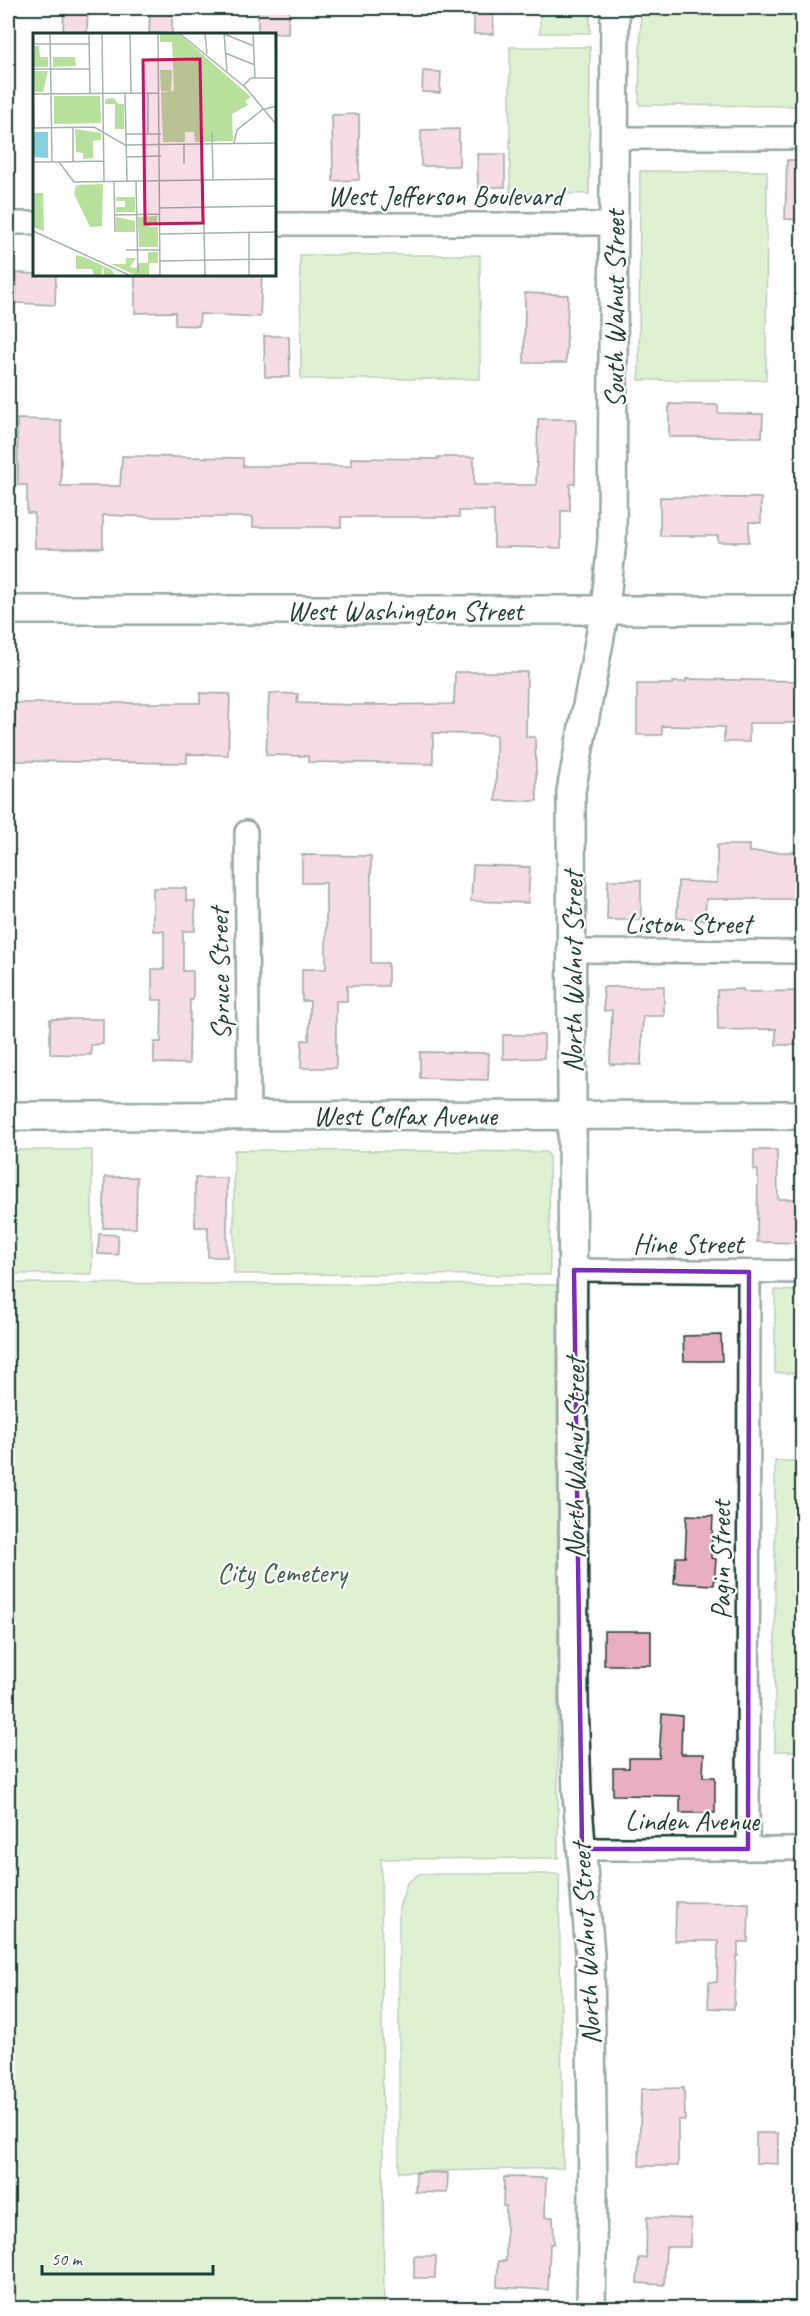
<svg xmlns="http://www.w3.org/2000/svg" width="810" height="2316" viewBox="0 0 810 2316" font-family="Caveat,sans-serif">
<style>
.green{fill:#b8e09d;stroke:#6c8e68;stroke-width:1.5}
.building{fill:#e8afc0;stroke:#1f3d34;stroke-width:1.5}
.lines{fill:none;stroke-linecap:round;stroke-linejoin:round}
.minor-casing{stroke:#1f3d34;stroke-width:26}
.tertiary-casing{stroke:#1f3d34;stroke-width:32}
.minor{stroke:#fff;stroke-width:21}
.tertiary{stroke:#fff;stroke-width:27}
.marked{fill:none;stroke:#7b2cbf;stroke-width:4.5;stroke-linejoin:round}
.labels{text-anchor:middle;stroke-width:4.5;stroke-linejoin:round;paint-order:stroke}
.street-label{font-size:28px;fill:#1f3d34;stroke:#fff}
.park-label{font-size:28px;fill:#3e5e49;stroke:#fff}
.inset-road{fill:none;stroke:#a5b1ae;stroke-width:1.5}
.view{fill:#c2185b;fill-opacity:0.15;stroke:#c2185b;stroke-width:3}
.inset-edge{fill:none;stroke:#1f3d34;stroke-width:3}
</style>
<rect width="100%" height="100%" fill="#fff"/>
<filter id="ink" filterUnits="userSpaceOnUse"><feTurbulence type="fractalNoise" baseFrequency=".0167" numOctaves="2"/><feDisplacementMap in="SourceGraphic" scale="12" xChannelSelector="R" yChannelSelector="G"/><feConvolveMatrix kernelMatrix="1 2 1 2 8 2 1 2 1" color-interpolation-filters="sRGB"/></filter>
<g filter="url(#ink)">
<g class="green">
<rect x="540" y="8" width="50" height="25"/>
<path d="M 641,8 L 767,9 L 802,8 L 802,106 L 639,105 Z"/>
<path d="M 510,47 L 590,47 L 589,194 L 510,193 Z"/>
<path d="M 640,171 L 767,171 L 766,380 L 639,380 Z"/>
<path d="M 300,255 L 480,255 L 480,379 L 301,379 Z"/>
<rect x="8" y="1150" width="84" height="124"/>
<path d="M 234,1150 L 546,1152 L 549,1155 L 550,1275 L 234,1274 Z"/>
<path d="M 8,1283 L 557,1285 L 558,1858 L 381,1859 L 384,2308 L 8,2308 Z"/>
<path d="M 775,1290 L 802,1291 L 802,1373 L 775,1373 Z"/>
<rect x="775" y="1461" width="27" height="290"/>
<path d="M 419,1874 L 559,1874 L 563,2168 L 399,2172 L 399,1908 L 407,1883 Z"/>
</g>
<g class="building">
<path d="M 150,8 L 172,8 L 172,34 L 149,33 Z"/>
<path d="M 258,8 L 289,8 L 288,34 L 258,33 Z"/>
<path d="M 474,8 L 493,8 L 494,34 L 474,34 Z"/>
<path d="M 64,10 L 88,10 L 87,32 L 63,31 Z"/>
<path d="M 423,71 L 441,72 L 440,93 L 422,92 Z"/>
<path d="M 359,114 L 359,180 L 333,181 L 332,115 Z"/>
<path d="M 459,129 L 459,166 L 421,166 L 421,130 Z"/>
<path d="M 477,154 L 505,154 L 505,187 L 478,187 Z"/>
<path d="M 787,160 L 802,160 L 802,220 L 785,219 Z"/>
<path d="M 17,273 L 56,275 L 55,305 L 16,303 Z"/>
<path d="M 135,274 L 262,274 L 260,317 L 200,314 L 199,326 L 175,325 L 175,312 L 135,313 Z"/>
<path d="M 525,293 L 568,295 L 566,363 L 524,363 Z"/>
<path d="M 264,336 L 289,336 L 290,377 L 265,377 Z"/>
<path d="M 669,404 L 718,405 L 718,413 L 763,414 L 762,437 L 669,437 Z"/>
<path d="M 17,419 L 61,420 L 61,486 L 120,486 L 122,456 L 243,458 L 243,466 L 351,466 L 351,458 L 438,459 L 438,457 L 474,457 L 474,485 L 536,485 L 538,419 L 576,419 L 575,484 L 570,484 L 570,511 L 561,511 L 561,548 L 494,547 L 494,511 L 459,511 L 459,517 L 341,517 L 341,527 L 253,527 L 253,517 L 156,517 L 103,515 L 103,548 L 35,548 L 34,513 L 27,513 L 27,485 L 18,485 Z"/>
<path d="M 660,497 L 761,498 L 761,523 L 749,522 L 749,542 L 718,542 L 718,536 L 660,536 Z"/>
<path d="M 455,672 L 527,672 L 526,737 L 535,737 L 537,801 L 496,801 L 496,735 L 433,733 L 433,764 L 308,762 L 308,756 L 266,755 L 269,693 L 298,694 L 297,703 L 357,705 L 454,704 Z"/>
<path d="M 686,679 L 799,681 L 799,723 L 749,723 L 749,742 L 724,742 L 724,727 L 662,726 L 662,735 L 637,735 L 637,684 L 672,684 L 672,682 L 686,682 Z"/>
<path d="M 200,693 L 230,694 L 228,755 L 187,754 L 187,763 L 14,761 L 14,703 L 200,703 Z"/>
<path d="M 717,845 L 749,845 L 749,852 L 797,852 L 798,899 L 706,899 L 705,920 L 677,918 L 678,881 L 717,883 Z"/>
<path d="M 302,855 L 371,856 L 371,963 L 388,963 L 388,986 L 347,986 L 347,1001 L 336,1001 L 336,1068 L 301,1068 L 302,1040 L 309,1040 L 310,1001 L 302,1001 L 302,969 L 326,969 L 326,883 L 302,883 Z"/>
<path d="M 473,865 L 530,867 L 528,903 L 471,901 Z"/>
<path d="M 608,880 L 641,880 L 641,920 L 607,920 Z"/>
<path d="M 153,888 L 186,888 L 186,901 L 195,901 L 195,931 L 183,931 L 183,971 L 193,971 L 193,1000 L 190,1000 L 189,1064 L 154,1063 L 154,1042 L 161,1042 L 162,1000 L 152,1000 L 152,969 L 164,969 L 164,931 L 153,931 Z"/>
<path d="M 664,986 L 664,1016 L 643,1016 L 641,1065 L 610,1064 L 612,1010 L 604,1011 L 603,987 Z"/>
<path d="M 743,989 L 744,992 L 802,991 L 802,1045 L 776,1045 L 776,1029 L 718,1030 L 717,990 Z"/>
<path d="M 50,1019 L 103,1019 L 103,1044 L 91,1045 L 91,1055 L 50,1054 Z"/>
<path d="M 503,1035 L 544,1035 L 544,1058 L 503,1059 Z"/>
<path d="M 420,1052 L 489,1053 L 488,1080 L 420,1078 Z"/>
<path d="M 754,1150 L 777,1150 L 778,1199 L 802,1199 L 802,1243 L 757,1242 L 758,1170 L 754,1170 Z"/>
<path d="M 105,1177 L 137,1177 L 136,1228 L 103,1228 Z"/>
<path d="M 195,1178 L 227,1178 L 227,1257 L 208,1257 L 208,1227 L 195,1227 Z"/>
<path d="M 99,1234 L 118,1235 L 118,1255 L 98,1254 Z"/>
<path d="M 721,1335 L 722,1361 L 684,1361 L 683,1336 Z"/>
<path d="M 687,1515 L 713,1516 L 711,1558 L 716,1559 L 714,1585 L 674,1583 L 676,1557 L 685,1557 Z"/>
<rect x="604" y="1631" width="47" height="34"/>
<path d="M 662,1714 L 682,1716 L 681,1754 L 704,1754 L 703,1777 L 715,1777 L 715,1813 L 680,1813 L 680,1796 L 613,1795 L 613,1768 L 629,1768 L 629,1758 L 659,1758 Z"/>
<path d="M 676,1902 L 749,1903 L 748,1942 L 738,1942 L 738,1956 L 736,1956 L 734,2009 L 708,2008 L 709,1982 L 717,1982 L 718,1941 L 675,1941 Z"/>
<path d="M 684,2088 L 685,2120 L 678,2120 L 678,2166 L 639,2166 L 641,2089 Z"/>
<path d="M 756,2133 L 778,2133 L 778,2164 L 756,2163 Z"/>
<path d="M 416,2172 L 448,2173 L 447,2193 L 415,2192 Z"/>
<path d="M 504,2177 L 546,2178 L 545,2217 L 553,2217 L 554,2244 L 550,2244 L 548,2290 L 497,2287 L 498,2261 L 506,2261 L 506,2206 L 503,2206 Z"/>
<path d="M 647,2217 L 691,2219 L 690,2247 L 666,2247 L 664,2285 L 637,2283 L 639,2258 L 646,2258 Z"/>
<path d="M 414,2256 L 436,2256 L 435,2278 L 414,2278 Z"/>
</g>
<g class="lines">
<g class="minor-casing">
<g id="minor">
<path d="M 614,138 L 802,138"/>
<path d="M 8,223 L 34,223"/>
<path d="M 274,224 L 614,224"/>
<path d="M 246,832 L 249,1115"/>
<path d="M 573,951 L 802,952"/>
<path d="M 574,1270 L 802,1272"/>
<path d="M 582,1849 L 802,1849"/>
<path d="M 748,1849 L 749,1272"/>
</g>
</g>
<g class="tertiary-casing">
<g id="tertiary">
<path d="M 8,610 L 802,610"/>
<path d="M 8,1116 L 802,1115"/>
<path d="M 591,2308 L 593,2193 L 590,1954 L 577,1794 L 574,1699 L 571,791 L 605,610 L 612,540 L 615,8"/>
</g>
</g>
<use href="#minor" class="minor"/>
<use href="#tertiary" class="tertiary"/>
</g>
</g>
<path d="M0 0H810V2316H0ZM 574,1270 L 749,1272 L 748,1849 L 582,1849 Z" fill="#fff" fill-opacity=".55" fill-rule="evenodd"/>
<path class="marked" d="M 574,1270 L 749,1272 L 748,1849 L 582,1849 Z"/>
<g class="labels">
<g class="street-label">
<text x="445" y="205">West Jefferson Boulevard</text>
<text transform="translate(614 309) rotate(-90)" y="10">South Walnut Street</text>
<text x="405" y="620">West Washington Street</text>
<text x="688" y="933">Liston Street</text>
<text transform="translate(572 972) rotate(-90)" y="10">North Walnut Street</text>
<text transform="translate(219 974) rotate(-91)" y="10">Spruce Street</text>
<text x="405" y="1125">West Colfax Avenue</text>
<text x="688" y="1253">Hine Street</text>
<text transform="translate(574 1458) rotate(-90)" y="10">North Walnut Street</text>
<text transform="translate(720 1560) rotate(-90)" y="10">Pagin Street</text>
<text x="692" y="1830">Linden Avenue</text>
<text transform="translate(585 1944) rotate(-93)" y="10">North Walnut Street</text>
</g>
<g class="park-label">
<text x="282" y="1582">City Cemetery</text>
</g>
</g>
<g transform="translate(33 33)">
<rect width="243" height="243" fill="#fff"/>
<path d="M 127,0 L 145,0 L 218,64 L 212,68 L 215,72 L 199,81 L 200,108 L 162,109 L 161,99 L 152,99 L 152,109 L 130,109 L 128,59 L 141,58 L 139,9 L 127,9 ZM 0,13 L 6,13 L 7,24 L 15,24 L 15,34 L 1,34 ZM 20,24 L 42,24 L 43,33 L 20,34 ZM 127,37 L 139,37 L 138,58 L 128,58 ZM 0,38 L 15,38 L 10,59 L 2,59 ZM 21,63 L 67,63 L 68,90 L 21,91 ZM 81,65 L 85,71 L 91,71 L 91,96 L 82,96 L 82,71 L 72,71 L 72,66 ZM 42,96 L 68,100 L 68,107 L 60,108 L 60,125 L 50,126 L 50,120 L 43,119 ZM 70,151 L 69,193 L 57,194 L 41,161 L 43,152 ZM 0,160 L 10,160 L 11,198 L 0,194 ZM 83,164 L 102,164 L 102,179 L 83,179 L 83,174 L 92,174 L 92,168 L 83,168 ZM 124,183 L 124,190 L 115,194 L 125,194 L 125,214 L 106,214 L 105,184 ZM 83,184 L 102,188 L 102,199 L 83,199 ZM 115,219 L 125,219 L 125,230 L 116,230 L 116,243 L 104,243 L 78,231 L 93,231 L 93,225 L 103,225 L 97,234 L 103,235 L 106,230 L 115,230 ZM 43,222 L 51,224 L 93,243 L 78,237 L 83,243 L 71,243 L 70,233 L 68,243 L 61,243 L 59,236 L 43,236 Z" fill="#b8e09d"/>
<path d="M 1,99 L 15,99 L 15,125 L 1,124 Z" fill="#84d0e3"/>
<path class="inset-road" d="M 17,0 L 19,128M 56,0 L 57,60M 69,0 L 71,149M 97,0 L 98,60M 125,0 L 127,243M 146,0 L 213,55 L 243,91M 172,0 L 174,21M 191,0 L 194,38M 220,0 L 222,45M 242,0 L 243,32M 191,1 L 221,13M 0,11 L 56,11M 192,20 L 222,32M 0,36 L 57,36M 210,53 L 218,45 L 243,45M 92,60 L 94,148M 115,60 L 115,101M 40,94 L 40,128M 0,95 L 61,94 L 92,112 L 243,110M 1,95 L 0,61 L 126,60M 179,99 L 180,147M 93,101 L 128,101M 201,110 L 204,97 L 229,77 L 243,73M 151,111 L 151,131M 94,124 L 128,123M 0,129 L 26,129 L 41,149 L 243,146M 24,129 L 71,128M 170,147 L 172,243M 81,148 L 82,199M 103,148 L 105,240M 126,175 L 243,173M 82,182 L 126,181M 0,198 L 98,243M 216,199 L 216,243M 126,201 L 243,199M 93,217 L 127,217M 127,228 L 243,226"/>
<path class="view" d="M 167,26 L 170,190 L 112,191 L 110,27 Z"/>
<rect width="243" height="243" class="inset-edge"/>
</g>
<rect width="810" height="2316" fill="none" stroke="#fff" stroke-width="30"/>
<rect x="15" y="15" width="780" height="2286" fill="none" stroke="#1f3d34" stroke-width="2" filter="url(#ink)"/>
<path d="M42 2265v9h171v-9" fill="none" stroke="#1f3d34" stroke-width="3"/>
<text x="51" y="2265" font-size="18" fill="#1f3d34" stroke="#ffffff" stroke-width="4.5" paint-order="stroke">50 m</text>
</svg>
